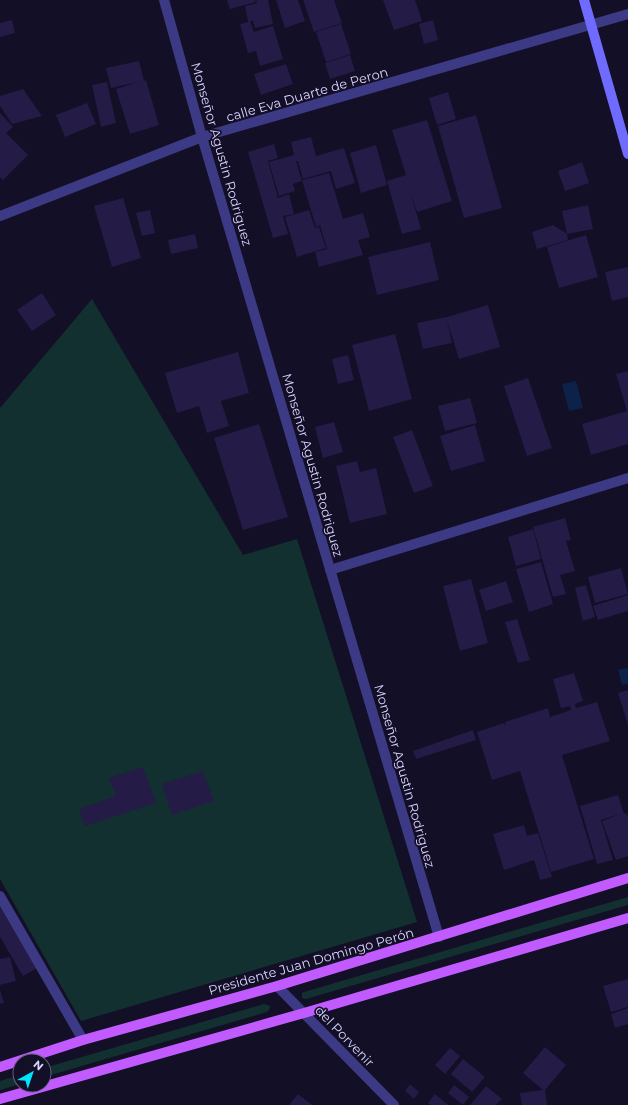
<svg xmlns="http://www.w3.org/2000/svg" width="628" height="1105" viewBox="0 0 628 1105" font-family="Montserrat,sans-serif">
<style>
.green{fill:#12302f}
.water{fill:#0c2248}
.building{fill:#241b47}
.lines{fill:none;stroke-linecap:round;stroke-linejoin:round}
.street{stroke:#3d3a85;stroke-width:10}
.secondary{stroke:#6f6bff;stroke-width:10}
.primary{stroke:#c25bff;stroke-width:10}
.labels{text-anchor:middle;stroke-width:3.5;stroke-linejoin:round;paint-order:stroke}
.street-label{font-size:13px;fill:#d9d4ff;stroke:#130f26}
</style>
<rect width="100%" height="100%" fill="#130f26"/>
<g class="green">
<path d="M 92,299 L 243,555 L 297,539 L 417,922 L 81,1021 L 0,879 L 0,408 Z"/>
<path d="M 628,897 L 628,905 L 306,999 L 302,998 L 302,993 L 304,992 Z"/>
<path d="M 264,1004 L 270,1006 L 269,1010 L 267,1012 L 44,1077 L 44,1068 Z"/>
<path d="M 20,1075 L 20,1084 L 0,1090 L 0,1081 Z"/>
</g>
<g class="water">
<path d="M 576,381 L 583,408 L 569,411 L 562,384 Z"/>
<path d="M 628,668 L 628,684 L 622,685 L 618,670 Z"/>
</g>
<g class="building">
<path d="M 227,0 L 255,0 L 256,2 L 230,9 Z"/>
<path d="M 256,0 L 268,0 L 273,24 L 255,28 L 253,21 L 250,21 L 254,32 L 273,26 L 283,59 L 260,66 L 256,51 L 248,53 L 240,24 L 248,22 L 245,6 L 257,3 Z"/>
<path d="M 276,0 L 298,0 L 305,21 L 285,28 Z"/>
<path d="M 303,0 L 334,0 L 342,23 L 314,32 Z"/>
<path d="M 383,0 L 415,0 L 422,21 L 394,30 Z"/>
<path d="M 12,20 L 15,33 L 0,37 L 0,23 Z"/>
<path d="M 433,20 L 438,40 L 424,44 L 419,24 Z"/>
<path d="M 341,24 L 351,54 L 326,62 L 316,32 Z"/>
<path d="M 350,55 L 355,71 L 330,79 L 325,63 Z"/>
<path d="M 139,61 L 144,81 L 146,80 L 159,125 L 130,134 L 116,89 L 138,82 L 111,88 L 106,68 Z"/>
<path d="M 286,64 L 293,84 L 261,95 L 254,74 Z"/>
<path d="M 107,82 L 116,123 L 101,127 L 92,85 Z"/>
<path d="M 23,89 L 42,116 L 12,124 L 0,106 L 0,96 Z"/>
<path d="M 448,92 L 456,119 L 437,125 L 429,98 Z"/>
<path d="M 87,103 L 96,124 L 65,137 L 56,115 Z"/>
<path d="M 0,113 L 13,127 L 6,133 L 28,155 L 3,180 L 0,177 Z"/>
<path d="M 476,115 L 502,208 L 464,218 L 438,126 Z"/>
<path d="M 427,120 L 452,201 L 417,212 L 410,191 L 421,229 L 402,234 L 387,181 L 406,175 L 392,130 Z"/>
<path d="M 311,137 L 316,156 L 344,148 L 355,183 L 336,189 L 331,171 L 303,179 L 298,161 L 296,161 L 302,181 L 293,184 L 295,191 L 279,196 L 269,162 L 294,155 L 291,142 Z"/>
<path d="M 274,144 L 278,158 L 268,161 L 278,198 L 289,194 L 294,214 L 283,216 L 288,234 L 273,238 L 248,152 Z"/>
<path d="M 376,145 L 387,185 L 361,193 L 350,153 Z"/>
<path d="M 582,162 L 589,183 L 565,191 L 558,171 Z"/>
<path d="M 329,173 L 343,219 L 363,213 L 370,237 L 358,240 L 363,255 L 319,267 L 315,252 L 327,249 L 320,225 L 316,227 L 302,180 Z"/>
<path d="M 123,198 L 141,258 L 112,267 L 94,206 Z"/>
<path d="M 588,205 L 593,229 L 567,234 L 562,211 Z"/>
<path d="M 150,210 L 155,233 L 142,236 L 136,213 Z"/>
<path d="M 309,210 L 315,228 L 319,227 L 326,248 L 297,257 L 285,217 Z"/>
<path d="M 553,225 L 567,234 L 568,240 L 537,249 L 532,232 Z"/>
<path d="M 195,234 L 198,248 L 171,254 L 168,240 Z"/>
<path d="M 586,235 L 598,277 L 559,288 L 547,247 Z"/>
<path d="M 430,242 L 439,280 L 377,295 L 368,257 Z"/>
<path d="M 628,267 L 628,297 L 612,301 L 605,272 Z"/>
<path d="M 42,293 L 56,315 L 32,331 L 17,310 Z"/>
<path d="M 488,305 L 500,347 L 459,359 L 447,320 L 452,343 L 423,349 L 417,323 L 447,317 Z"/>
<path d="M 395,334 L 412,399 L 369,411 L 352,345 Z"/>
<path d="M 238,352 L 249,393 L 221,401 L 229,426 L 207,433 L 199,406 L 177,413 L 165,373 Z"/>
<path d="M 348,355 L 354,380 L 338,384 L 332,359 Z"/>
<path d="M 628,371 L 628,444 L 591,455 L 582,424 L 627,411 L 616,374 Z"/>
<path d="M 528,378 L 552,448 L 527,456 L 504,386 Z"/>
<path d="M 470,398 L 477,423 L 445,431 L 438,406 Z"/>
<path d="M 334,422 L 343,452 L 323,458 L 315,427 Z"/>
<path d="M 259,424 L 288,517 L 243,530 L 214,438 Z"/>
<path d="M 475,425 L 485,461 L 451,471 L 440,436 Z"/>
<path d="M 412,430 L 433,486 L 414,493 L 393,437 Z"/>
<path d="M 357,461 L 360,472 L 376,468 L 387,514 L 350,523 L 336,466 Z"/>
<path d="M 565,518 L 571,540 L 566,541 L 575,571 L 560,575 L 566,594 L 553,597 L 533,527 Z"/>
<path d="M 533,529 L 541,559 L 516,566 L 508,537 Z"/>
<path d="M 541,562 L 553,604 L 529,612 L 516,569 Z"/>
<path d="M 621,568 L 628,594 L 595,603 L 588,577 Z"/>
<path d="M 471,579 L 488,643 L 460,651 L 443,586 Z"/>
<path d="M 506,581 L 513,602 L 486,611 L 479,590 Z"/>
<path d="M 586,585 L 595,617 L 583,621 L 575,588 Z"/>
<path d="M 628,595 L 628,611 L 598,620 L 593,606 Z"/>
<path d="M 517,619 L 530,660 L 518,663 L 505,622 Z"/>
<path d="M 574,673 L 583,701 L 575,704 L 576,708 L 597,702 L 610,741 L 562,755 L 594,859 L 551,872 L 520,771 L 492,780 L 477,732 L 504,723 L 506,727 L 505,722 L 548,708 L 550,717 L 571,710 L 570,706 L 561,708 L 553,679 Z"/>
<path d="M 628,690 L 628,725 L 618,693 Z"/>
<path d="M 473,730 L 476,740 L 416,759 L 413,751 Z"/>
<path d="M 143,767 L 156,803 L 85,826 L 79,809 L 116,796 L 109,778 Z"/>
<path d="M 203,771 L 214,801 L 172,815 L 162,784 Z"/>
<path d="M 618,795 L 624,814 L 626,813 L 628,817 L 628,856 L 616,860 L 602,821 L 620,814 L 601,820 L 613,860 L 597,864 L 580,806 Z"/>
<path d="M 524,825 L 527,836 L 538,833 L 552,877 L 540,880 L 534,860 L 504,870 L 493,834 Z"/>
<path d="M 0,900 L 39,967 L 23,976 L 0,937 Z"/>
<path d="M 10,957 L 16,981 L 0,985 L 0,959 Z"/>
<path d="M 628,979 L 628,1007 L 611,1012 L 603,986 Z"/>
<path d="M 0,990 L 4,1003 L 0,1004 Z"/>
<path d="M 628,1008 L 628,1024 L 615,1028 L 611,1014 Z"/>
<path d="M 545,1047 L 566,1065 L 545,1090 L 547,1105 L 522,1105 L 520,1093 L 543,1090 L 523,1073 Z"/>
<path d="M 450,1048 L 460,1056 L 445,1074 L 435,1065 Z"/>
<path d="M 463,1059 L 485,1077 L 472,1092 L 451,1074 Z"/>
<path d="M 410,1084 L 419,1092 L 414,1099 L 405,1091 Z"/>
<path d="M 454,1085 L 469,1097 L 463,1105 L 448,1093 Z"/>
<path d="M 486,1086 L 502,1099 L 496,1105 L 470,1105 Z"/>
<path d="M 298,1094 L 312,1105 L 289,1105 Z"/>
<path d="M 435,1094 L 448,1105 L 431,1105 L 428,1103 Z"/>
</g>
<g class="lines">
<g class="street">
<path d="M 164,0 L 202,137 L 439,937"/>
<path d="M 0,216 L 202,137 L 628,14"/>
<path d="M 330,570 L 628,478"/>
<path d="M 0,896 L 83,1040"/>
<path d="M 277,986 L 394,1105"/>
</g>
<path class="secondary" d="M 584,0 L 628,154"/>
<g class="primary">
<path d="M 0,1067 L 83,1040 L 277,986 L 628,878"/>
<path d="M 0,1099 L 304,1013 L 628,918"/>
</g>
</g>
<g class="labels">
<g class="street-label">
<text transform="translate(307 94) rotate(-16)" y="5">calle Eva Duarte de Peron</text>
<text transform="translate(222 154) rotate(74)" y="5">Monseñor Agustin Rodriguez</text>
<text transform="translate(313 465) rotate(74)" y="5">Monseñor Agustin Rodriguez</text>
<text transform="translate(405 776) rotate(74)" y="5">Monseñor Agustin Rodriguez</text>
<text transform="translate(311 961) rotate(-16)" y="5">Presidente Juan Domingo Perón</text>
<text transform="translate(345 1036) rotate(46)" y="5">del Porvenir</text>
</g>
</g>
<g transform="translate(32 1073) rotate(40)"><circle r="19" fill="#130f26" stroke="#625e7d"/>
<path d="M0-3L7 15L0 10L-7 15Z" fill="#00e5ff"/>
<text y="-6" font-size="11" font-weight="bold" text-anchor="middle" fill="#d9d4ff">N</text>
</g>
</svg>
